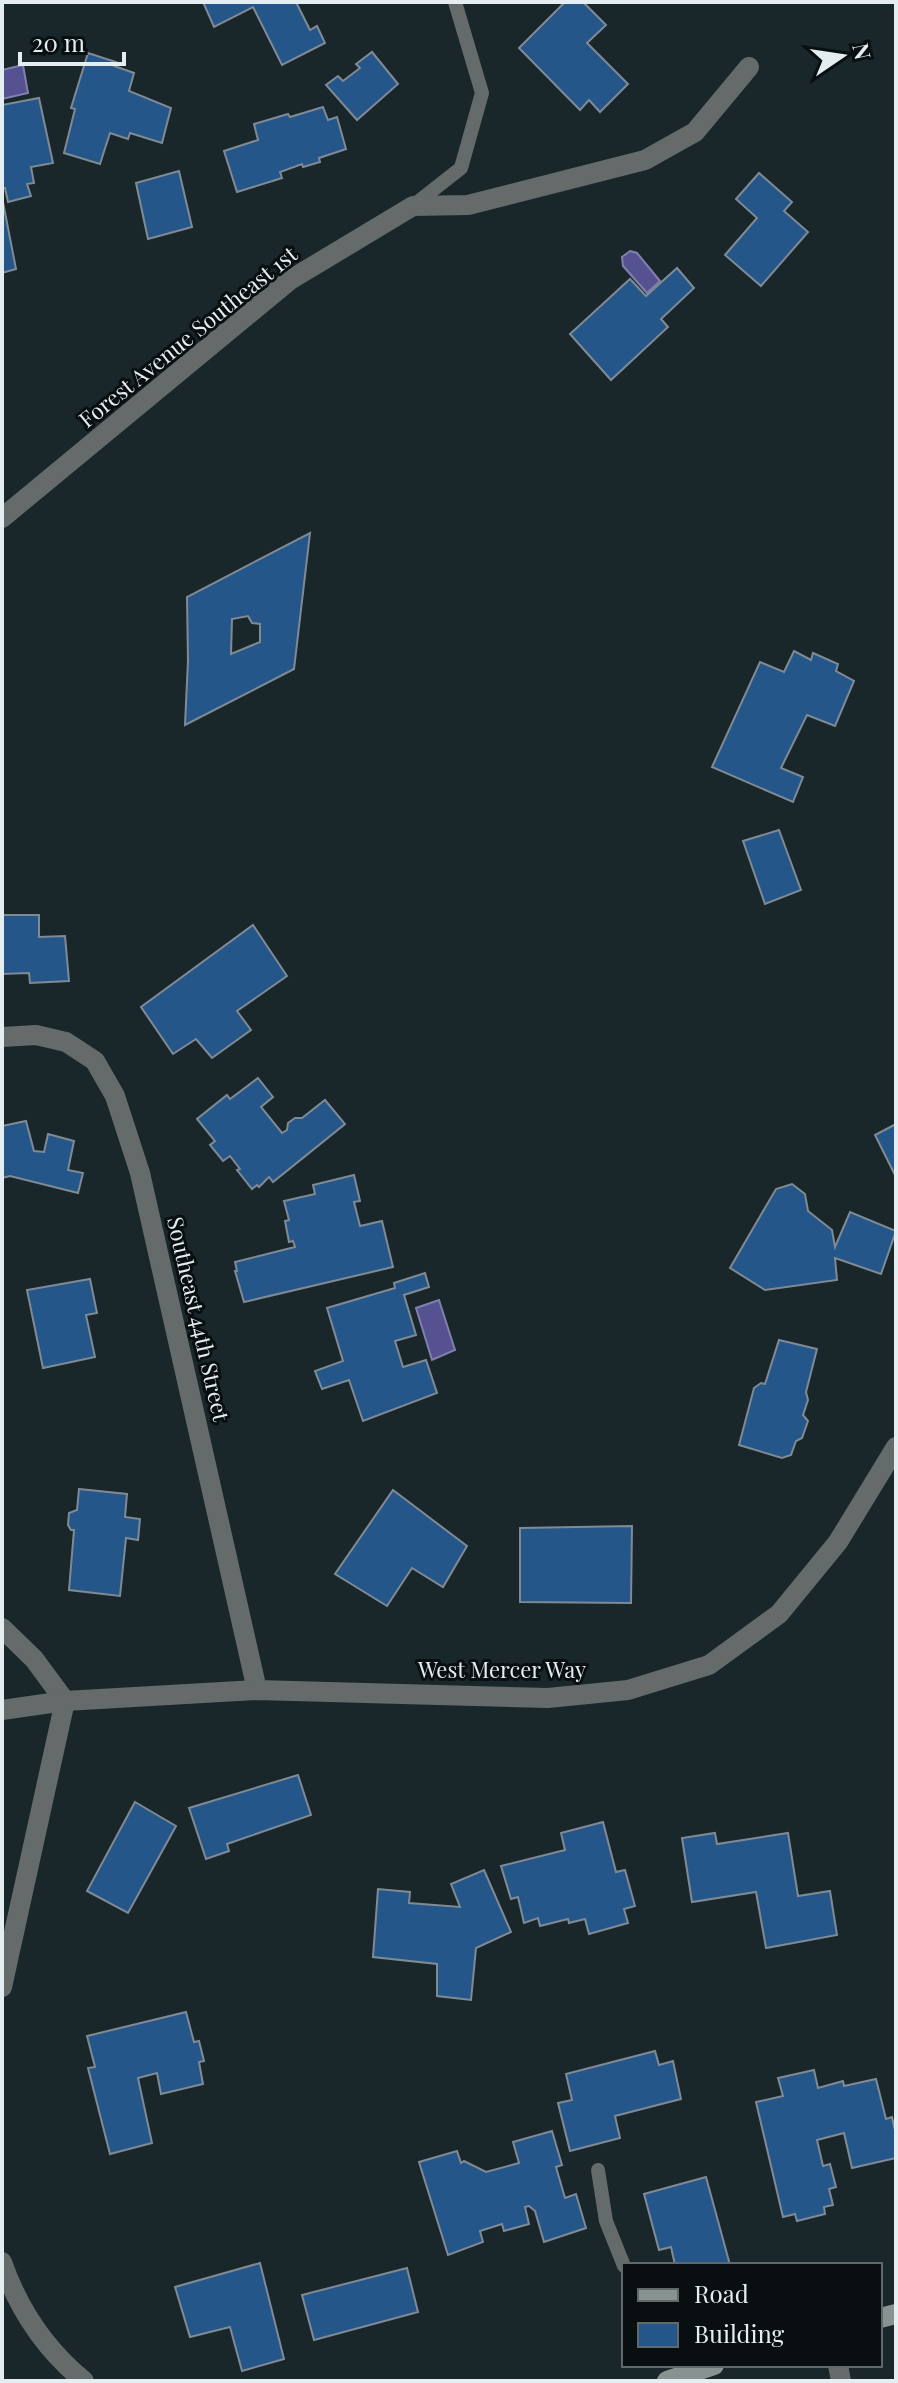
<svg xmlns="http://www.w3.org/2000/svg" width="898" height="2383" viewBox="0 0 898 2383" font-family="'Playfair Display',serif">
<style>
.water{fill:#565190;stroke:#8180ac;stroke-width:2}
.building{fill:#245689;stroke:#808a94;stroke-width:2;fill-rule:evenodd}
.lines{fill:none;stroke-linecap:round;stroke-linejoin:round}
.service{stroke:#646b6a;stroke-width:14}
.minor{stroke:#646b6a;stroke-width:20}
.tertiary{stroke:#646b6a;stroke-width:20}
.secondary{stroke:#889391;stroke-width:20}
.labels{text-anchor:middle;stroke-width:6;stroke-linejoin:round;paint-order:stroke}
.street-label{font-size:22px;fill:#e4edef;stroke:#090f10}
</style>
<rect width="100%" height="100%" fill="#19272b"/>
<g class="water">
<path d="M 23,65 L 28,93 L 2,99 L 2,70 Z"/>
<path d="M 630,251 L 637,253 L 660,281 L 647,293 L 623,266 L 622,257 Z"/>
<path d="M 439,1300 L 455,1350 L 432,1360 L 416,1308 Z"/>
</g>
<g class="building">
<path d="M 203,2 L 296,2 L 310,30 L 317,26 L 325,43 L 282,65 L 253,7 L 214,27 Z"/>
<path d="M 565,2 L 583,2 L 606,25 L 587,43 L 628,84 L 600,112 L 589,100 L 580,110 L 519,48 Z"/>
<path d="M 372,52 L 398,84 L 357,120 L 326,85 L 338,76 L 343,81 L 360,68 L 356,64 Z"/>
<path d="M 88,53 L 116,62 L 114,66 L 134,73 L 129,91 L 171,108 L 162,143 L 130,133 L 128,139 L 110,133 L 100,164 L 64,153 L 75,109 L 71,108 Z"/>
<path d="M 39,98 L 53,163 L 31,167 L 34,183 L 27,184 L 31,196 L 8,202 L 5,188 L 2,188 L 2,105 Z"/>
<path d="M 323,107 L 328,120 L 337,117 L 346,149 L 319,158 L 320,162 L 303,167 L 302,164 L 280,172 L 282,178 L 237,192 L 224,151 L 258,140 L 254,124 L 288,114 L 290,117 Z"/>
<path d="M 179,171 L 192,227 L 148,239 L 136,183 Z"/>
<path d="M 759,173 L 792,202 L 784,211 L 808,232 L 761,286 L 725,255 L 757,218 L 736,199 Z"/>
<path d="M 2,197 L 16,269 L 2,273 Z"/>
<path d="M 677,268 L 694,288 L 661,319 L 668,327 L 611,380 L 570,334 L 630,279 L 646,296 Z"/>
<path d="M 310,533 L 294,669 L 185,725 L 188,660 L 187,597 ZM 248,616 L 252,623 L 260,624 L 260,642 L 231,654 L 232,619 Z"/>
<path d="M 794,651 L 811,660 L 813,653 L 838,664 L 836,671 L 854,681 L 835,726 L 807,715 L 781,768 L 803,777 L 793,802 L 712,767 L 760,662 L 784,672 Z"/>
<path d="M 779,830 L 801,890 L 765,904 L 743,841 Z"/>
<path d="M 2,915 L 39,915 L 39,937 L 65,936 L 69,981 L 30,983 L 29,973 L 2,974 Z"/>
<path d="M 253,925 L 287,976 L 237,1011 L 251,1030 L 212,1058 L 196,1039 L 173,1054 L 141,1007 Z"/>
<path d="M 258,1078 L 273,1097 L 261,1107 L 282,1133 L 287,1130 L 288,1123 L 295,1118 L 302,1118 L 325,1100 L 345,1124 L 273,1182 L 269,1177 L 259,1187 L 257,1185 L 252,1189 L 237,1170 L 240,1169 L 230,1156 L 223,1161 L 210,1145 L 215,1141 L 197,1119 L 227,1095 L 230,1099 Z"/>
<path d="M 26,1121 L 34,1151 L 44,1152 L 48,1134 L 74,1141 L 68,1170 L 83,1173 L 78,1193 L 10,1176 L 2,1178 L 2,1126 Z"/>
<path d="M 896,1124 L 896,1177 L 875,1135 Z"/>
<path d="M 354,1175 L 360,1201 L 354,1202 L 360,1226 L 382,1221 L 393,1267 L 244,1302 L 235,1271 L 237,1271 L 235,1262 L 295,1247 L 293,1241 L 289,1242 L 285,1221 L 289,1220 L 284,1201 L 315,1194 L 313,1185 Z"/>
<path d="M 792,1184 L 805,1194 L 808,1211 L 832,1230 L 835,1247 L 850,1212 L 896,1231 L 881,1274 L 835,1258 L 837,1280 L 765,1290 L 730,1268 L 776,1189 Z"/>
<path d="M 425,1273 L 429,1287 L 404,1295 L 416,1335 L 395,1341 L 403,1367 L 426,1360 L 437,1393 L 363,1421 L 349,1380 L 322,1389 L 315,1371 L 343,1361 L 327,1308 L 395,1288 L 394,1283 Z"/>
<path d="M 90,1279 L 97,1313 L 86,1315 L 95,1357 L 43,1368 L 27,1290 Z"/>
<path d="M 779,1340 L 817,1349 L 806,1392 L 808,1400 L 803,1415 L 808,1421 L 802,1438 L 796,1441 L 791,1455 L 782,1458 L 739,1445 L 754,1388 L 761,1383 L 765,1384 Z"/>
<path d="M 79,1489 L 127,1494 L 125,1517 L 140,1519 L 138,1540 L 126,1538 L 120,1596 L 69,1590 L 74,1530 L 71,1530 L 68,1525 L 69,1513 L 77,1510 Z"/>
<path d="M 393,1490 L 467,1546 L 443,1587 L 412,1568 L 387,1606 L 335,1574 Z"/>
<path d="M 632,1526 L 631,1603 L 520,1602 L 520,1528 Z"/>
<path d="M 298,1775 L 311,1815 L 227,1844 L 229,1851 L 206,1859 L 189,1808 Z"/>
<path d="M 135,1802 L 176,1826 L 128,1913 L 87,1891 Z"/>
<path d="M 603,1822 L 616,1872 L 625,1870 L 635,1906 L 624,1909 L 628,1923 L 589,1934 L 585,1919 L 569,1923 L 568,1919 L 540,1926 L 538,1918 L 524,1923 L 518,1897 L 511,1899 L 501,1866 L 565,1850 L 561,1833 Z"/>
<path d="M 715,1833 L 717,1844 L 788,1833 L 798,1896 L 830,1891 L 837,1935 L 766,1948 L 756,1892 L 692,1902 L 682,1838 Z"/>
<path d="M 484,1870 L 511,1932 L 476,1948 L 471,2000 L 437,1996 L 437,1964 L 373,1957 L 378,1889 L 410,1892 L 409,1903 L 460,1907 L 451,1884 Z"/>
<path d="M 186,2012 L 194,2042 L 199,2041 L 204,2061 L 199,2062 L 203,2084 L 161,2094 L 157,2073 L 138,2078 L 152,2143 L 110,2154 L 88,2068 L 95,2067 L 87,2036 Z"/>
<path d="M 655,2051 L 659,2065 L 673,2061 L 681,2099 L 615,2116 L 620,2138 L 570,2151 L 558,2103 L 572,2100 L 566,2074 Z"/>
<path d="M 814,2070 L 818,2088 L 843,2081 L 844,2086 L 876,2079 L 886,2119 L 892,2117 L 896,2135 L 896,2158 L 852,2168 L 844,2133 L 817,2140 L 823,2166 L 830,2164 L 836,2187 L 829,2189 L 833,2205 L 824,2207 L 825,2214 L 797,2221 L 795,2214 L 783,2217 L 756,2102 L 783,2096 L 778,2078 Z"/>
<path d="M 552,2131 L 562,2165 L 556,2167 L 565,2198 L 576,2194 L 586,2228 L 544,2242 L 535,2211 L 529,2206 L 525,2207 L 529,2224 L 504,2231 L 502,2224 L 480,2231 L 483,2242 L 448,2255 L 419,2162 L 457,2151 L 461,2163 L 464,2161 L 486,2172 L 519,2163 L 513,2142 Z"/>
<path d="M 706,2177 L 730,2265 L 675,2265 L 671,2247 L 659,2250 L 644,2194 Z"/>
<path d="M 260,2263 L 284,2359 L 242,2371 L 230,2327 L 190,2337 L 175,2287 Z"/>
<path d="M 407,2268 L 418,2312 L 314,2340 L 302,2295 Z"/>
</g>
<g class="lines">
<g class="service">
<path d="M 414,205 L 461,168 L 482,93 L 455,2"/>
<path d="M 598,2170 L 606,2221 L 624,2266"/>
</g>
<g class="minor">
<path d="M 2,518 L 290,280 L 413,206 L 468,205 L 645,160 L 695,132 L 749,67"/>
<path d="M 2,1037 L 36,1035 L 66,1042 L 95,1061 L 115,1096 L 140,1173 L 257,1690"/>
<path d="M 2,1628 L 34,1659 L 65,1701 L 2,1987"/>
<path d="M 2,2262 C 18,2308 46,2350 84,2381"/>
<path d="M 838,2365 L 841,2381"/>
</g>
<path class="tertiary" d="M 2,1710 L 65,1701 L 257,1690 L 548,1698 L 628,1690 L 709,1665 L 779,1614 L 838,1542 L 896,1447"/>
<g class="secondary">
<path d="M 880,2318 L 896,2314"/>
<path d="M 667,2381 L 714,2365"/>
</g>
</g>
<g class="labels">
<g class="street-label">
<text transform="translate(188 337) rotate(-39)" y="8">Forest Avenue Southeast 1st</text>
<text transform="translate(198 1319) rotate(77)" y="8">Southeast 44th Street</text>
<text x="502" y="1678">West Mercer Way</text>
</g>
</g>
<rect width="898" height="2383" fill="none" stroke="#e4edef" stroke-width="8"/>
<rect x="622" y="2263" width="260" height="104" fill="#090f10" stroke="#616869" stroke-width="2"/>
<rect x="638" y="2289" width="40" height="12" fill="#889391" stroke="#616869" stroke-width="2"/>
<text x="694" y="2303" font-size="24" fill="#e4edef">Road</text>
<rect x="638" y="2323" width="40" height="24" fill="#245689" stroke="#616869" stroke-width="2"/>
<text x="694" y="2343" font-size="24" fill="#e4edef">Building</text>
<g transform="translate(842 56) rotate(77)" stroke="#090f10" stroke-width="6" paint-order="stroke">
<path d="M0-6L14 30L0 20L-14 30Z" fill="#e4edef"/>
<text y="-12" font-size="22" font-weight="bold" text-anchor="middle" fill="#e4edef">N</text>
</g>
<path d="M20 52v12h104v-12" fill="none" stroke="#e4edef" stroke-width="4"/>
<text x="32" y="52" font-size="24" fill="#e4edef" stroke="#090f10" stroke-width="6" paint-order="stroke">20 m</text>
</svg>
